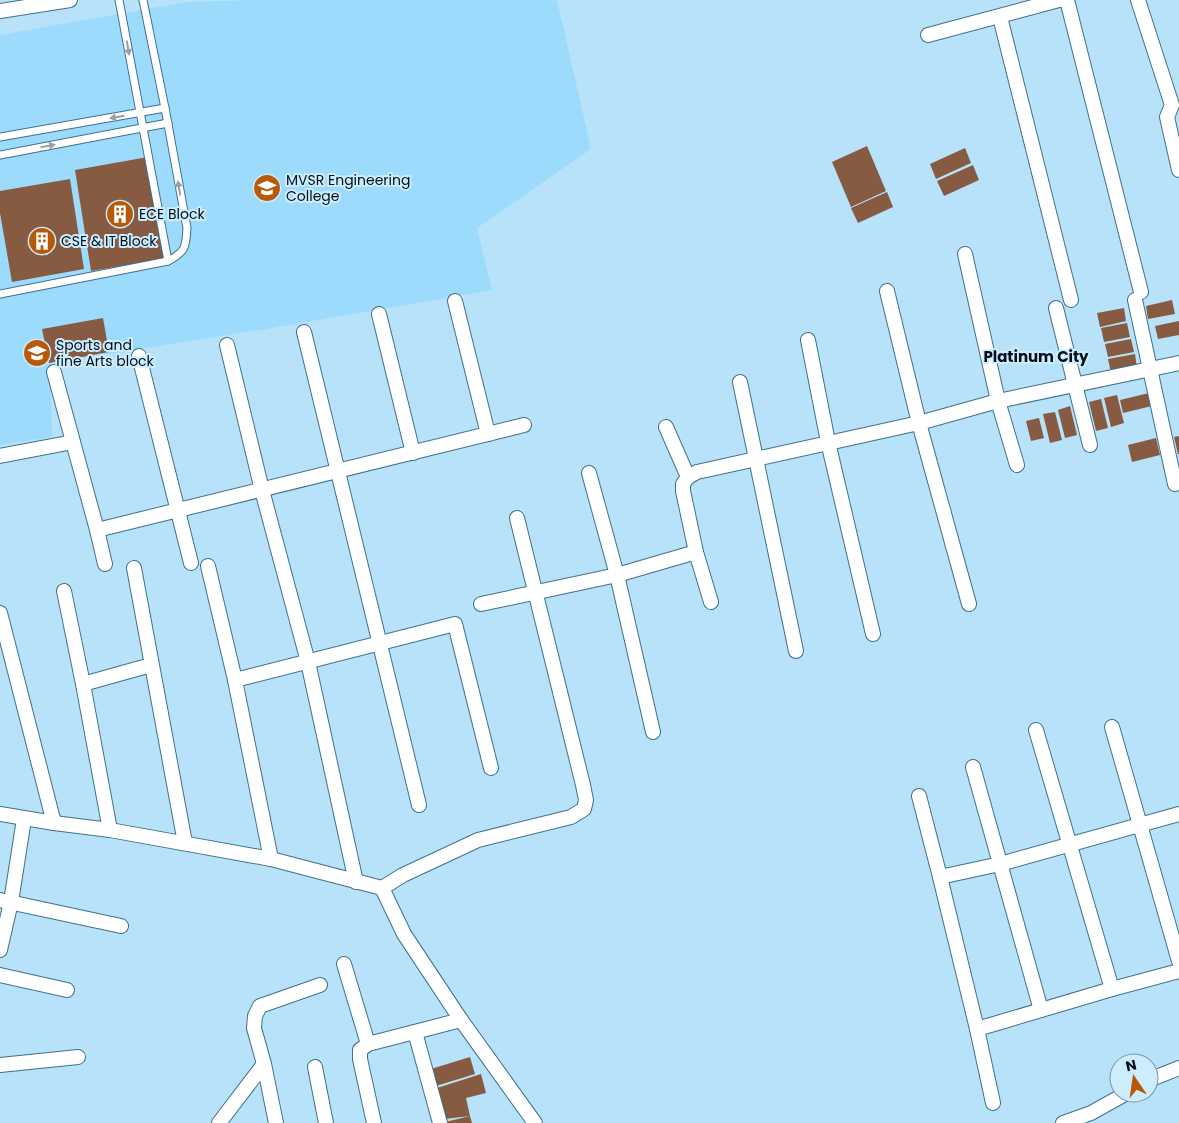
<svg xmlns="http://www.w3.org/2000/svg" width="1179" height="1123" viewBox="0 0 1179 1123" font-family="Poppins,sans-serif">
<style>
.built{fill:#9ddbfc}
.building{fill:#865b42}
.lines{fill:none;stroke-linecap:round;stroke-linejoin:round}
.service-casing{stroke:#3e718b;stroke-width:9}
.minor-casing{stroke:#3e718b;stroke-width:16}
.service{stroke:#fff;stroke-width:7}
.minor{stroke:#fff;stroke-width:14}
.oneway{fill:#999fa3}
.labels{text-anchor:middle;stroke-width:4;stroke-linejoin:round;paint-order:stroke}
.poi-label{font-size:14px;fill:#000f19;stroke:#cdedff;text-anchor:start}
.neighbourhood-label{font-size:15px;font-weight:bold;fill:#000f19;stroke:#cdedff}
</style>
<rect width="100%" height="100%" fill="#b7e2f9"/>
<path class="built" d="M 257,0 L 557,0 L 591,149 L 477,228 L 492,290 L 266,329 L 50,363 L 52,437 L 0,445 L 0,35 L 187,2 Z"/>
<g class="building">
<path d="M 867,146 L 886,191 L 851,207 L 832,162 Z"/>
<path d="M 965,148 L 971,163 L 936,179 L 930,164 Z"/>
<path d="M 148,157 L 167,258 L 91,271 L 75,170 Z"/>
<path d="M 973,165 L 979,180 L 944,196 L 937,181 Z"/>
<path d="M 70,179 L 84,269 L 12,282 L 0,213 L 0,191 Z"/>
<path d="M 887,192 L 893,207 L 858,223 L 851,208 Z"/>
<path d="M 1172,300 L 1175,314 L 1148,319 L 1146,306 Z"/>
<path d="M 1124,308 L 1126,321 L 1100,327 L 1097,313 Z"/>
<path d="M 103,318 L 109,352 L 49,363 L 42,329 Z"/>
<path d="M 1179,321 L 1179,335 L 1158,339 L 1155,326 Z"/>
<path d="M 1127,323 L 1130,337 L 1104,342 L 1101,328 Z"/>
<path d="M 1131,339 L 1134,352 L 1108,357 L 1105,344 Z"/>
<path d="M 1135,354 L 1137,368 L 1111,373 L 1108,359 Z"/>
<path d="M 1149,393 L 1152,406 L 1123,413 L 1120,400 Z"/>
<path d="M 1117,395 L 1124,423 L 1111,427 L 1104,398 Z"/>
<path d="M 1101,399 L 1108,428 L 1096,431 L 1089,402 Z"/>
<path d="M 1070,406 L 1077,435 L 1065,438 L 1058,410 Z"/>
<path d="M 1055,412 L 1062,440 L 1050,443 L 1043,414 Z"/>
<path d="M 1039,418 L 1044,438 L 1031,441 L 1026,421 Z"/>
<path d="M 1179,436 L 1179,454 L 1178,454 L 1174,437 Z"/>
<path d="M 1156,438 L 1160,455 L 1132,462 L 1128,445 Z"/>
<path d="M 470,1057 L 475,1074 L 436,1086 L 431,1069 Z"/>
<path d="M 481,1074 L 486,1093 L 466,1098 L 470,1116 L 445,1119 L 437,1088 Z"/>
<path d="M 470,1116 L 472,1123 L 445,1123 L 445,1122 Z"/>
</g>
<g class="lines">
<g class="service-casing">
<g id="service">
<path d="M 119,0 L 168,261"/>
<path d="M 0,137 L 165,108"/>
<path d="M 0,155 L 168,123"/>
<path d="M 0,294 L 168,261 C 185,252 186,248 187,228 L 165,108 L 143,0"/>
</g>
</g>
<g class="minor-casing">
<g id="minor">
<path d="M 1067,0 L 1141,292"/>
<path d="M 1138,0 L 1172,105 L 1167,117 L 1179,170"/>
<path d="M 0,11 L 70,0"/>
<path d="M 1000,17 L 1071,300"/>
<path d="M 928,35 L 1059,0"/>
<path d="M 965,254 L 998,401 L 1017,465"/>
<path d="M 887,291 L 919,423 L 969,604"/>
<path d="M 1135,300 L 1175,484"/>
<path d="M 455,301 L 488,434"/>
<path d="M 1056,308 L 1090,445"/>
<path d="M 379,314 L 413,453"/>
<path d="M 304,332 L 419,805"/>
<path d="M 808,340 L 828,442 L 873,634"/>
<path d="M 227,345 L 262,490 L 308,662 L 356,882"/>
<path d="M 139,356 L 191,563"/>
<path d="M 54,372 L 97,530"/>
<path d="M 740,382 L 796,651"/>
<path d="M 666,427 L 688,477 L 683,484 L 683,491 L 696,552 L 711,602"/>
<path d="M 0,456 L 73,442"/>
<path d="M 589,473 L 617,575 L 653,732"/>
<path d="M 688,477 L 697,472 L 919,423 L 998,401 L 1179,363"/>
<path d="M 105,564 L 97,530 L 524,425"/>
<path d="M 208,566 L 235,680"/>
<path d="M 134,568 L 185,843"/>
<path d="M 64,591 L 83,684 L 110,830"/>
<path d="M 481,604 L 617,575 L 696,552"/>
<path d="M 0,613 L 54,823"/>
<path d="M 83,684 L 151,665"/>
<path d="M 1112,727 L 1179,961"/>
<path d="M 1036,730 L 1112,989 L 1179,971"/>
<path d="M 973,767 L 1041,1010"/>
<path d="M 919,796 L 940,877 L 1000,864 L 1179,814"/>
<path d="M 0,814 L 54,823 L 110,830 L 271,859 L 382,888 L 404,934 L 461,1020 L 535,1123"/>
<path d="M 271,859 L 235,680 L 455,624 L 491,768"/>
<path d="M 940,877 L 977,1029 L 993,1103"/>
<path d="M 382,888 L 403,875 L 478,840 L 571,817 L 584,809 L 586,800 L 583,785 L 517,518"/>
<path d="M 0,900 L 121,926"/>
<path d="M 0,950 L 11,902 L 24,819"/>
<path d="M 344,964 L 368,1044"/>
<path d="M 0,975 L 67,990"/>
<path d="M 977,1029 L 1112,989"/>
<path d="M 415,1032 L 440,1123"/>
<path d="M 0,1065 L 78,1057"/>
<path d="M 315,1067 L 326,1123"/>
<path d="M 1149,1080 L 1179,1068"/>
<path d="M 219,1123 L 264,1064"/>
<path d="M 276,1123 L 264,1064 L 254,1028 L 255,1016 L 260,1006 L 320,985"/>
<path d="M 374,1123 L 360,1059 L 360,1050 L 368,1044 L 461,1020"/>
<path d="M 1063,1123 L 1091,1113 L 1127,1093"/>
</g>
</g>
<use href="#service" class="service"/>
<use href="#minor" class="minor"/>
</g>
<defs><path id="oneway-solid" d="M-6-.8H1V-3.2L6.5 0L1 3.2V.8H-6Z" transform="scale(1.25)"/></defs>
<g class="oneway">
<use href="#oneway-solid" transform="translate(128 48) rotate(80)"/>
<use href="#oneway-solid" transform="translate(117 117) rotate(170)"/>
<use href="#oneway-solid" transform="translate(48 146) rotate(-10)"/>
<use href="#oneway-solid" transform="translate(179 188) rotate(-100)"/>
</g>
<defs>
<g id="university-disc" transform="scale(1.4375)"><circle r="9.5" fill="#b75908" stroke="#cdedff"/><path d="M0-5L7-2L0 1L-7-2ZM-4 1L0 2.5L4 1V4Q0 6-4 4Z" fill="#fff"/></g>
<g id="building-disc" transform="scale(1.4375)"><circle r="9.5" fill="#b75908" stroke="#cdedff"/><path d="M-4-6H4V6H1V3H-1V6H-4ZM-2.5-4.3h1.7v1.8h-1.7ZM.8-4.3h1.7v1.8H.8ZM-2.5-1h1.7V.8h-1.7ZM.8-1h1.7V.8H.8Z" fill="#fff"/></g>
</defs>
<g fill-rule="evenodd">
<use href="#university-disc" x="267" y="188"/>
<use href="#building-disc" x="120" y="214"/>
<use href="#building-disc" x="42" y="241"/>
<use href="#university-disc" x="37" y="353"/>
</g>
<g class="labels">
<g class="poi-label">
<text x="286" y="185">MVSR Engineering<tspan x="286" dy="16">College</tspan></text>
<text x="139" y="219">ECE Block</text>
<text x="61" y="246">CSE &amp; IT Block</text>
<text x="56" y="350">Sports and<tspan x="56" dy="16">fine Arts block</tspan></text>
</g>
<g class="neighbourhood-label">
<text x="1036" y="362">Platinum City</text>
</g>
</g>
<g transform="translate(1134 1078) rotate(347)"><circle r="24" fill="#cdedff" stroke="#7b94a3"/>
<path d="M0-4L9 19L0 12L-9 19Z" fill="#b75908"/>
<text y="-8" font-size="14" font-weight="bold" text-anchor="middle" fill="#000f19">N</text>
</g>
</svg>
